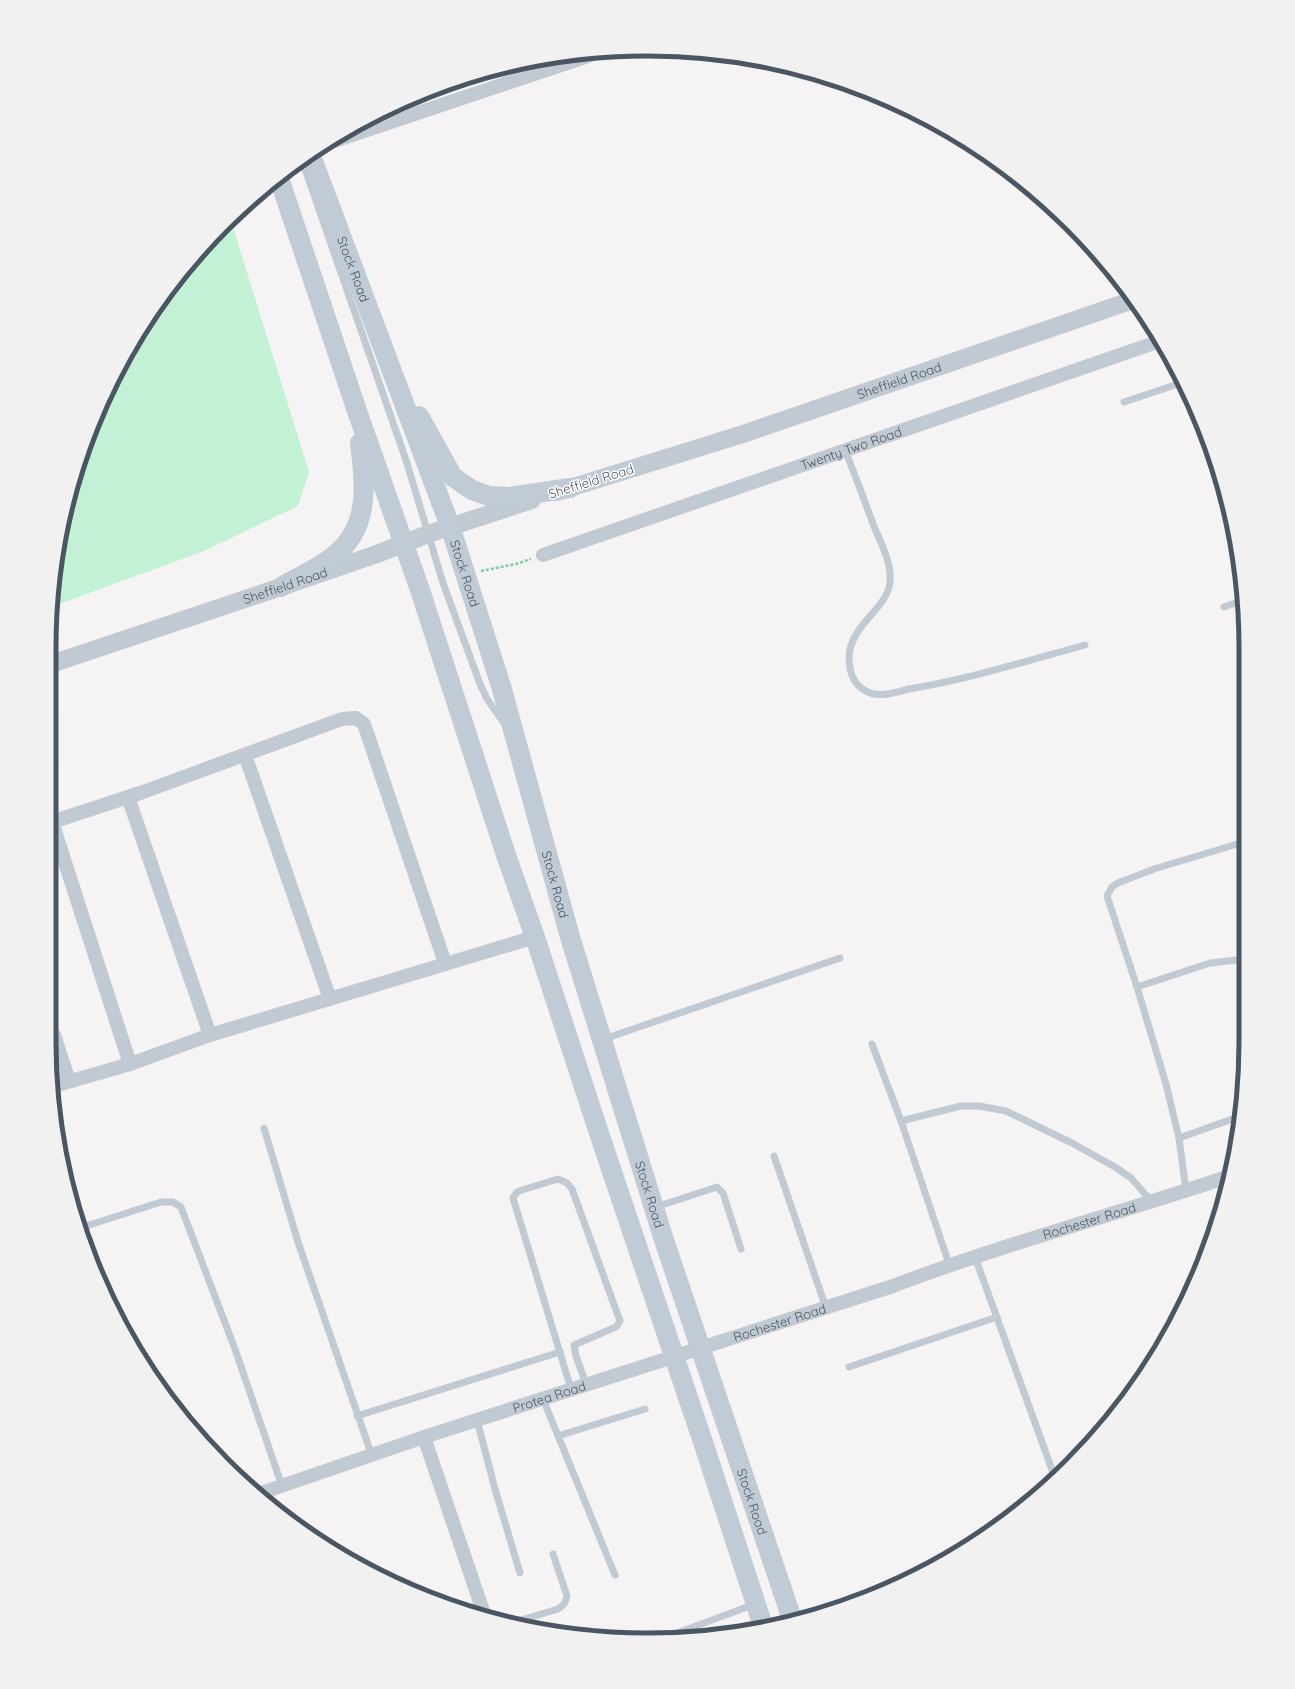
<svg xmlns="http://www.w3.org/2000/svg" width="1295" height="1689" viewBox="0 0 1295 1689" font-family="Quicksand,sans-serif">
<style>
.green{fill:#c3f1d5}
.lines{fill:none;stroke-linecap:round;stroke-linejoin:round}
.path{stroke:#7ad0a6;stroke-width:2.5;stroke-dasharray:3 2;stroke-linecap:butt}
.service{stroke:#c1cad2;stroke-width:7}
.minor{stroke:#c1cad2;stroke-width:14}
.tertiary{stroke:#c1cad2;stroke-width:18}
.secondary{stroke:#c1cbd6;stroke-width:20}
.labels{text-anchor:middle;stroke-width:3;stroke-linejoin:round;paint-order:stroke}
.street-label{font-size:13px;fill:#4a5661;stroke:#fff}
.rim{fill:none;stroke:#4a5661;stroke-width:5}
</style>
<rect width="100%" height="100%" fill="#f5f3f3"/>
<path class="green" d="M 231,221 L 309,472 L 298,506 L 204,551 L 51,607 L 69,492 L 111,383 L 173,283 Z"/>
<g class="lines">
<g class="path">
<path d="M 481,571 L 516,564 L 531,559"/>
<path d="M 52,798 L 55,807"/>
</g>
<g class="service">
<path d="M 304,166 L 406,460 L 443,583 L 480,684 L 487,699 L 504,723"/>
<path d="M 1124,402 L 1184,382"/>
<path d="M 845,450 C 855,475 864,499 873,524 C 880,541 892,563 890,582 C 887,610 851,623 849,657 C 849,672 854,686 868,692 C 880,698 897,692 909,689 C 969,679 1027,661 1085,645"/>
<path d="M 1224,607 L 1241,601"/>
<path d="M 1137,987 L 1210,963 L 1245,959"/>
<path d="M 604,1039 L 840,958"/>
<path d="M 872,1044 L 901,1121 L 949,1264"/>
<path d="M 901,1121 L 961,1106 L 979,1106 L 1006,1111 L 1072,1143 L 1115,1167 L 1131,1178 L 1152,1202"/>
<path d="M 264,1128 L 298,1242 L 372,1456"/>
<path d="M 1179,1138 L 1241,1116"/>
<path d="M 774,1156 L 826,1308"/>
<path d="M 1186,1191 L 1179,1138 L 1166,1084 L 1137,987 L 1107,896 L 1112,887 L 1118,883 L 1154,869 L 1244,842"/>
<path d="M 656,1207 L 717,1187 L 723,1193 L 741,1249"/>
<path d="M 80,1228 L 161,1202 L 173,1202 L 181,1207 L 235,1349 L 282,1486"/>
<path d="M 975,1257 L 1055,1478"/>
<path d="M 849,1367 L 997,1317"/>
<path d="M 571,1389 L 513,1198 L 516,1193 L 519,1191 L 558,1179 L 567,1183 L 572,1189 L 620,1321 L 616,1327 L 574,1345 L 576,1356 L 586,1384"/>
<path d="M 543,1399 L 615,1575"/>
<path d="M 357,1416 L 560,1352"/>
<path d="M 477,1420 L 495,1489 L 520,1573"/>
<path d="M 558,1436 L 645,1409"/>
<path d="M 511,1623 L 558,1609 C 564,1605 566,1602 567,1596 L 553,1554"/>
<path d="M 661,1639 L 755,1604"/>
</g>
<g class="minor">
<path d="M 328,143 L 591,55"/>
<path id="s1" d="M 543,555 L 1160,341"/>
<path d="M 245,755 L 330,999"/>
<path d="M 128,797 L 210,1035"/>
<path d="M 52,822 L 143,792 L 342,719 L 356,718 L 364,724 L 445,963"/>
<path d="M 52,822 L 130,1064"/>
<path d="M 54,1035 L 69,1081"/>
<path d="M 54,1086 L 130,1064 L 210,1035 L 535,937"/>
<path d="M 424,1437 L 485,1617"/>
<path id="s2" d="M 258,1494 L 424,1437 L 893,1286 C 1003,1244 1118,1214 1230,1176"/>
</g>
<g class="tertiary">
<path id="s3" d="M 557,492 L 743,434 L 1133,300"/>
<path id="s4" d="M 51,664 L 281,587 L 377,554 L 428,534 L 532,500"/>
</g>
<g class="secondary">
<path id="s5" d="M 310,153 L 450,526 L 501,686 L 570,937 L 664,1240 L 792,1619"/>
<path d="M 279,178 L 357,411 L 420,590 L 506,855 L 535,937 L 599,1133 L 705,1448 L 763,1626"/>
<path d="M 419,416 L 453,477 L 472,490 L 489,496 L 509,497 L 570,488"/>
<path d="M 281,587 C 297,578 316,569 331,558 C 371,529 365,486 360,443"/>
</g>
</g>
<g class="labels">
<g class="street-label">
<text dy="5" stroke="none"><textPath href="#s5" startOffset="124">Stock Road</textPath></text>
<text dy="5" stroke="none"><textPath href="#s3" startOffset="360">Sheffield Road</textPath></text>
<text dy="5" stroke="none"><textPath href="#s1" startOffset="326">Twenty Two Road</textPath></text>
<text transform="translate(591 481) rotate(-17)" y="5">Sheffield Road</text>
<text dy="5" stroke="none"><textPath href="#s5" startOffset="448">Stock Road</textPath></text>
<text dy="5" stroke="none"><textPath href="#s4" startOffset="247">Sheffield Road</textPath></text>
<text dy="5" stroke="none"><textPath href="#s5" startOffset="772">Stock Road</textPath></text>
<text dy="5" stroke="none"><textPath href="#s5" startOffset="1096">Stock Road</textPath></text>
<text dy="5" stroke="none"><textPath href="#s2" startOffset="875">Rochester Road</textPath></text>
<text dy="5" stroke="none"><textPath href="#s2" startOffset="549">Rochester Road</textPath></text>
<text dy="5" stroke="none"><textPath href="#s2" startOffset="307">Protea Road</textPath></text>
<text dy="5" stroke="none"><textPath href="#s5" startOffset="1420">Stock Road</textPath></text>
</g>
</g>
<path d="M0 0H1295V1689H0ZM647 56H648A591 591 0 0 1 1239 647V1042A591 591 0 0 1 648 1633H647A591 591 0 0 1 56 1042V647A591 591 0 0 1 647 56Z" fill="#f1f1f2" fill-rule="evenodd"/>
<path class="rim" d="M647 56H648A591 591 0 0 1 1239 647V1042A591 591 0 0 1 648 1633H647A591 591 0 0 1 56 1042V647A591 591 0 0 1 647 56Z"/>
</svg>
